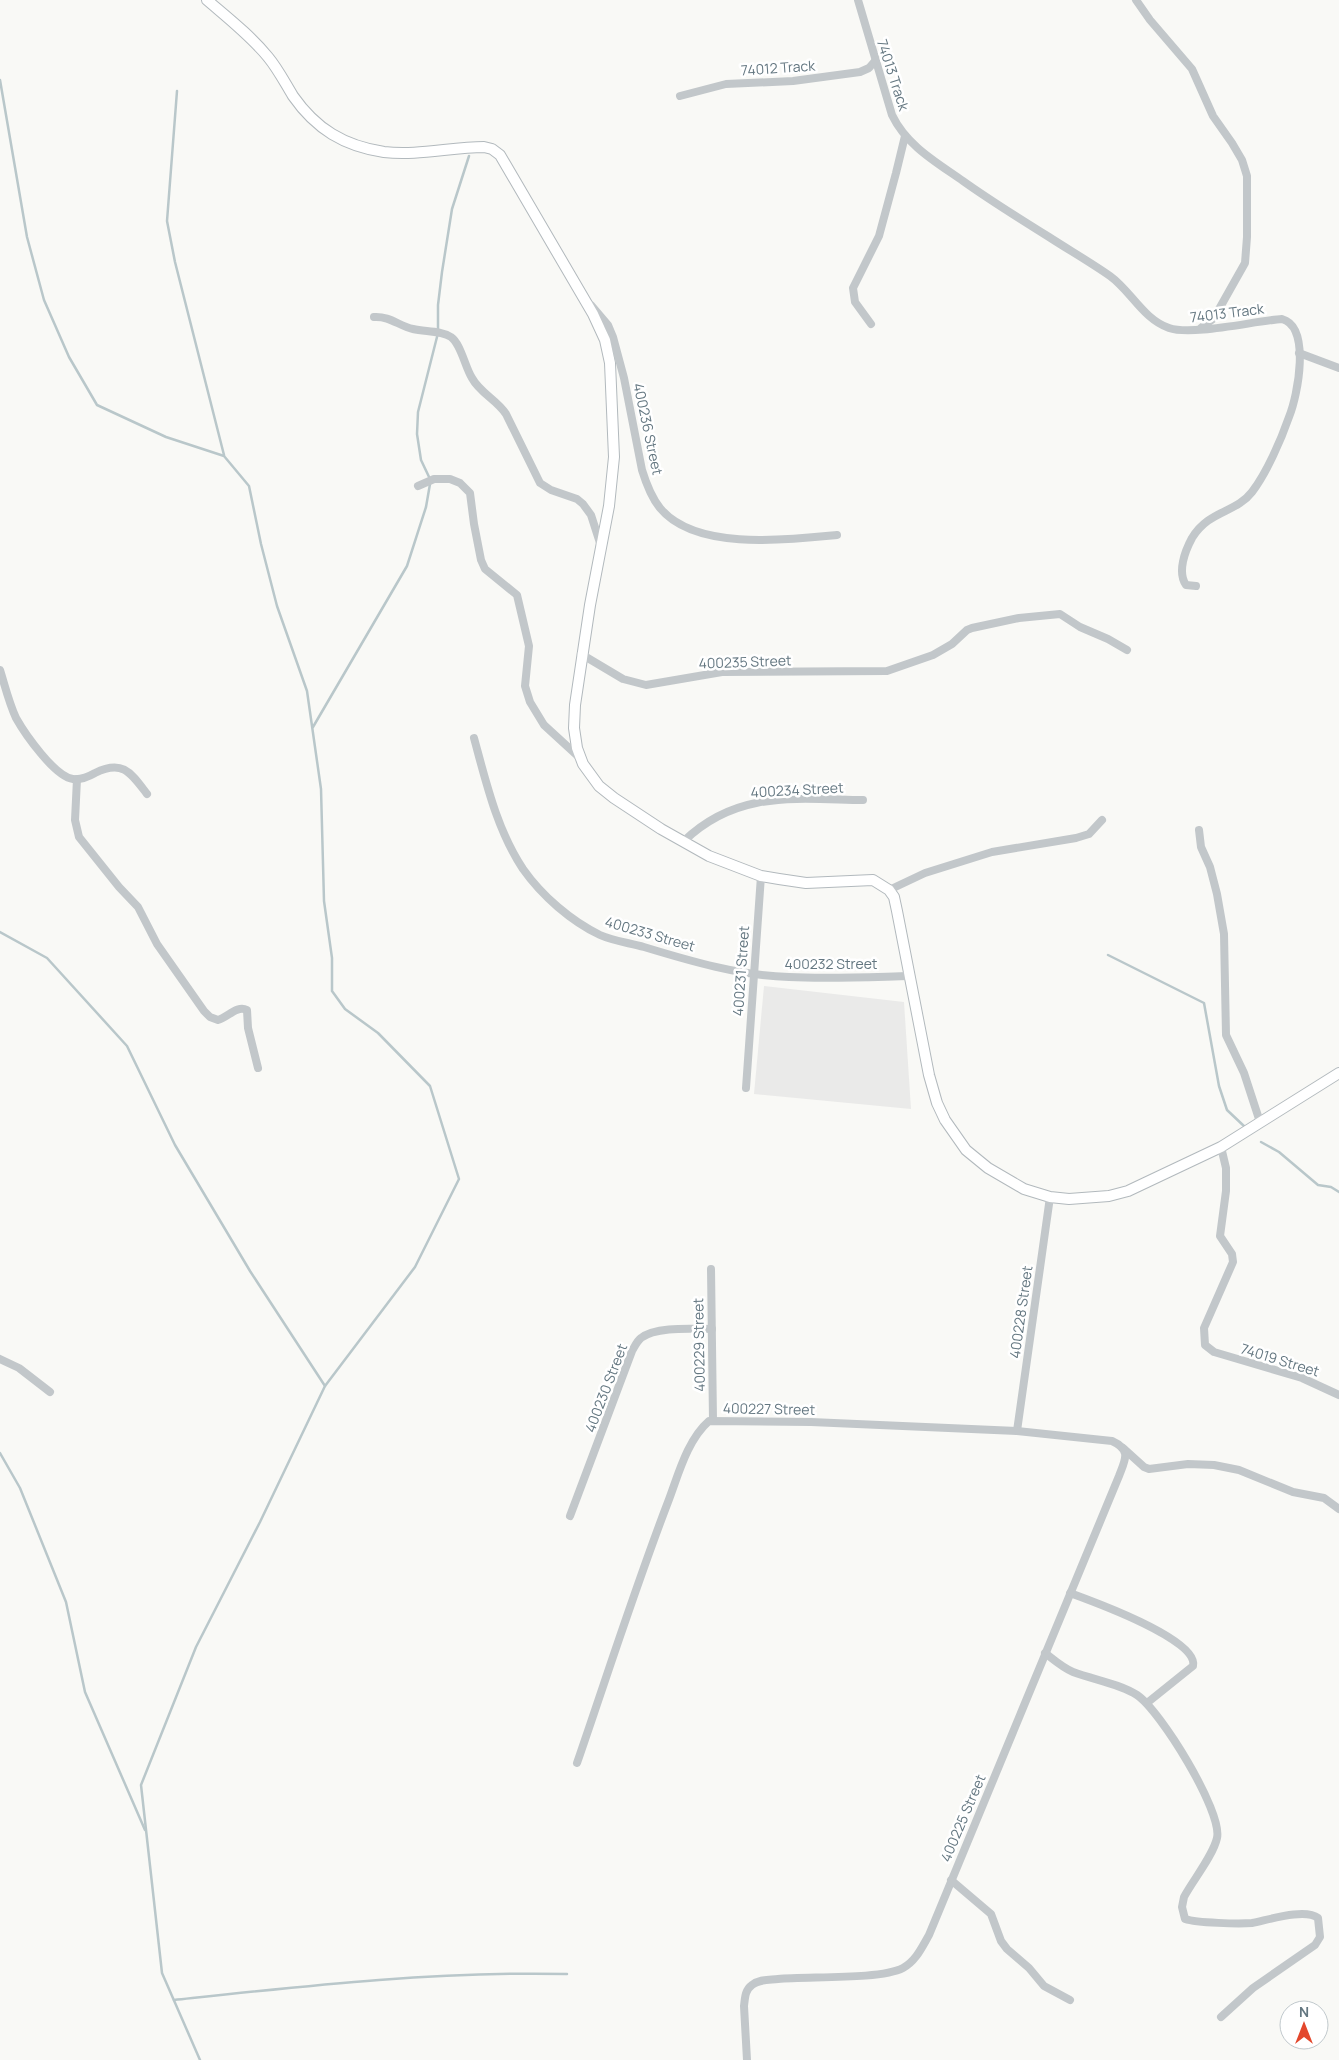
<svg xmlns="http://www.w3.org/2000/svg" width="1339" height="2060" viewBox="0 0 1339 2060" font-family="Manrope,sans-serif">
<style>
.built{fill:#eaeae9}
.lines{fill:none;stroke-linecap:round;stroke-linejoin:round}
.stream{stroke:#b9c7ca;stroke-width:2.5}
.secondary-casing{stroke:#b2b9bd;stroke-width:12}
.street{stroke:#c2c7ca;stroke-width:8}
.secondary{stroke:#fff;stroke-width:10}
.labels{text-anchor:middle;stroke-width:5;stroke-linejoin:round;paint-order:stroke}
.street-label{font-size:14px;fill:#647781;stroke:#fff}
</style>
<rect width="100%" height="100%" fill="#f9f9f6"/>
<path class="built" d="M 764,986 L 904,1002 L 911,1109 L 754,1094 Z"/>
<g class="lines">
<g class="stream">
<path d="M 0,80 L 27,237 L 44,300 L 69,357 L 97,405 L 166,437 L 224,456 L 249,486 L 261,544 L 277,606 L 307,691 L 321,789 L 324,901 L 332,958 L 332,991 L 345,1009 L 378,1033 L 430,1086 L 459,1179 L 415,1267 L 325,1386 L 260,1522 L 196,1647 L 141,1785 L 162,1973 L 200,2060"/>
<path d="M 177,91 L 167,221 L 175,262 L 224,455"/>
<path d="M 430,479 L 421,460 L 417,434 L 418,412 L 438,333 L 438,305 L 442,272 L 452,209 L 469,156"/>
<path d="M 313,727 L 407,566 L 426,507 L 430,484"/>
<path d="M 0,932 L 47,958 L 127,1046 L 175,1145 L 250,1271 L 325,1386"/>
<path d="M 1108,955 L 1204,1003 L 1219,1086 L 1227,1110 L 1245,1127"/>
<path d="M 1261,1142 L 1279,1152 L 1318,1185 L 1331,1187 L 1339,1192"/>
<path d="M 0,1453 L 20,1488 L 66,1602 L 85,1692 L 145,1830"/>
<path d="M 174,2000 C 304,1986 435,1971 567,1974"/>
</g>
<g class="secondary-casing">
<path id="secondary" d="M 207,0 C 228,18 251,36 268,57 C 278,69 285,83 293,96 C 316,129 344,146 384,152 C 418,156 451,147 484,147 L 492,149 L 500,155 L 593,314 L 605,340 L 610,363 L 614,457 L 609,506 L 590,605 L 575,705 L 574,728 L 577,748 L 583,764 L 599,786 L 614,798 L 661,829 L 709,856 L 761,876 L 779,879 L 806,883 L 873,880 L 889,890 L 894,897 L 897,911 L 929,1075 L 937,1103 L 945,1120 L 966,1150 L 988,1168 L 1024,1189 L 1050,1197 L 1069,1199 L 1109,1196 L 1128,1191 L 1221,1147 L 1339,1073"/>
</g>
<g class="street">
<path d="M 858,0 L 892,115 C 907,146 936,162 963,181 C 991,201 1020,219 1049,237 C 1069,250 1090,262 1110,276 C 1131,291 1143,319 1169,328 C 1192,336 1254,321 1282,319 C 1311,327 1298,395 1289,417 C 1281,440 1267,472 1252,492 C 1236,513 1209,510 1192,538 C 1185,551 1177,572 1186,585 L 1196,586"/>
<path d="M 1136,0 L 1150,20 L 1192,69 L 1213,116 L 1232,143 L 1242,160 L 1247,176 L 1247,237 L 1245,263 L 1214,318 L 1201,328"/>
<path d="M 680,96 L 726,84 L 793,81 L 860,72 L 869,68 L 875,61"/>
<path d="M 591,305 L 608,325 L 613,337 L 624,378 L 642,470 C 646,483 651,497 660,508 C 695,551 787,540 837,535"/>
<path d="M 374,317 C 390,316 399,326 413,329 C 425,332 440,330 451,337 C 461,344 465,367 472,378 C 480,393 497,400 506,414 L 540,483 L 551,490 L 577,499 L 583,504 L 591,515 L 601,546"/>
<path d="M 871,324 L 855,302 L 853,288 L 879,236 L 896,173 L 905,136"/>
<path d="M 1299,353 L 1339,368"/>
<path d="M 418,486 L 434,479 L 450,479 L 460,483 L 470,493 L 474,524 L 481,560 L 485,569 L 517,595 L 529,646 L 525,686 L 530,702 L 544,725 L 580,758"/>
<path d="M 581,654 L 623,679 L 646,685 L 722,672 L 887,671 L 933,655 L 952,644 L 967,630 L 972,628 L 1019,618 L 1060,614 L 1080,627 L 1108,639 L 1127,650"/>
<path d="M 0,670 C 5,686 9,703 16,718 C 25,734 55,777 73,779 C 81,780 88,777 95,773 C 123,759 131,773 147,794"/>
<path d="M 474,738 C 486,782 497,830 523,869 C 542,896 571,921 600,935 C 613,941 630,943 644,947 C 690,961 741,976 789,977 C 829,979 870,977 910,976"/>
<path d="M 77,779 L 75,820 L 79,837 L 119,887 L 138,907 L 157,944 L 204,1011 L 210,1017 L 218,1020 C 228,1017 237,1005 247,1010 L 248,1028 L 258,1068"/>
<path d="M 1199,830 L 1201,847 L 1210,867 L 1217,894 L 1224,934 L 1226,1035 L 1244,1073 L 1260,1122"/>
<path d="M 684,841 C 737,790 795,799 863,800"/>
<path d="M 889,890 L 925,873 L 992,852 L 1076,838 L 1089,834 L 1102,820"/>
<path d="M 746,1088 L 761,876"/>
<path d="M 1221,1147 L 1226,1168 L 1226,1191 L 1220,1236 L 1232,1254 L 1233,1262 L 1204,1328 L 1205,1345 L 1214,1352 L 1302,1378 L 1339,1395"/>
<path d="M 711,1269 L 713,1420"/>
<path d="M 0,1359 L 19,1368 L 50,1392"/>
<path d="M 1017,1431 L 1050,1197"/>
<path d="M 1123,1448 L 1144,1467 L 1149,1469 L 1188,1464 L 1214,1465 L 1239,1470 L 1293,1492 L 1324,1498 L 1339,1509"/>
<path d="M 570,1516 L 632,1351 C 635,1346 637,1341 641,1338 C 656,1326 693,1329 712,1329"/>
<path d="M 1070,1593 C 1092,1601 1200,1640 1193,1666 L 1147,1703"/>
<path d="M 1045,1653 C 1054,1660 1063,1668 1073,1672 C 1094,1680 1118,1683 1137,1695 C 1160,1710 1223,1812 1217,1838 C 1213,1856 1193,1880 1184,1897 L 1182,1907 L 1185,1919 C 1197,1923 1239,1924 1252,1923 C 1268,1920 1305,1908 1318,1918 L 1320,1937 L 1315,1945 L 1253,1988 L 1221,2017"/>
<path d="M 577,1763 C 607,1676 635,1588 668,1502 C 678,1476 687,1440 709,1421 L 811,1422 L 1017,1431 L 1112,1441 C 1132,1450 1125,1460 1119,1476 L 929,1935 C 922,1947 916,1961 903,1968 C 880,1980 807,1976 778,1979 C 769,1980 759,1979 752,1985 C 745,1990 745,1998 744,2006 L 747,2060"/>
<path d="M 951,1880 L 991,1914 L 1001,1941 L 1007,1949 L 1029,1968 L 1044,1986 L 1070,2000"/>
</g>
<use href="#secondary" class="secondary"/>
</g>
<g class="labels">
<g class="street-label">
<text transform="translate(778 68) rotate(-4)" y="5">74012 Track</text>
<text transform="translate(893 75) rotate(72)" y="5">74013 Track</text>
<text transform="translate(1227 313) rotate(-7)" y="5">74013 Track</text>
<text transform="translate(648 429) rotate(78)" y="5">400236 Street</text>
<text transform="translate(745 662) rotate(-2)" y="5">400235 Street</text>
<text transform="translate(797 790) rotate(-3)" y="5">400234 Street</text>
<text transform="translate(650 934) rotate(16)" y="5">400233 Street</text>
<text x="831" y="969">400232 Street</text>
<text transform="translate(741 971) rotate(-86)" y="5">400231 Street</text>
<text transform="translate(1021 1312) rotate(-82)" y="5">400228 Street</text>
<text transform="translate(699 1345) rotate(-91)" y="5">400229 Street</text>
<text transform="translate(1280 1360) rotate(17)" y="5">74019 Street</text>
<text transform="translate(606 1388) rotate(-69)" y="5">400230 Street</text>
<text transform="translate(769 1409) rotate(1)" y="5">400227 Street</text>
<text transform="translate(963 1818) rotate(-67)" y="5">400225 Street</text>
</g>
</g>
<g transform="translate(1304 2025)"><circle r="24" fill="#ffffff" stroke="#c1c9cd"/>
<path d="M0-4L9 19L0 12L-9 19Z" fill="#e3472c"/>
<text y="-8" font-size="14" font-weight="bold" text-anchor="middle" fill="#647781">N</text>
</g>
</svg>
